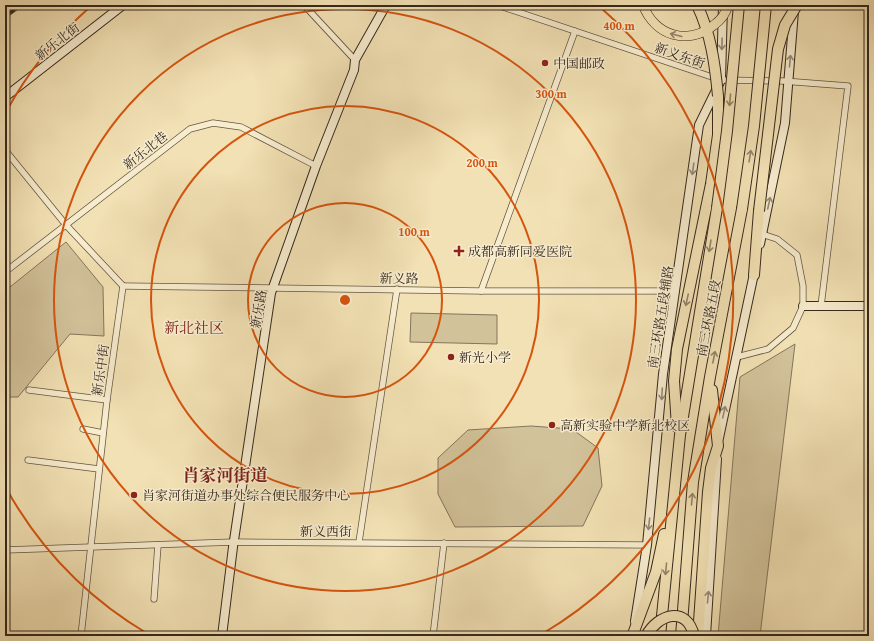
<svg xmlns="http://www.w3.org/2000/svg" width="874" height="641" viewBox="0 0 874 641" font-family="'Gentium Book Plus','Noto Serif SC',serif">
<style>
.green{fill:#d2c29a;stroke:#84755c}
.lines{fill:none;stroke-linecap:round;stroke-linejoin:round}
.street-casing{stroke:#645643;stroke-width:7}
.secondary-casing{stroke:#35281d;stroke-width:10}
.highway-casing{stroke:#35281d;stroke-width:12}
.street{stroke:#f7ecce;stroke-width:5.5}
.secondary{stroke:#f7ecce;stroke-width:8}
.highway{stroke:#f2e1b4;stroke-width:10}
.rail-casing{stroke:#35281d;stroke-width:3.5}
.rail{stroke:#f7ecce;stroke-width:2;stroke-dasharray:6;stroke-linecap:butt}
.primary-bridge-casing{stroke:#35281d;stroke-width:10;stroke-linecap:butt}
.highway-bridge-casing{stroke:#35281d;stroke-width:12;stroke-linecap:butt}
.primary-bridge{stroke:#f2e1b4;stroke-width:9}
.highway-bridge{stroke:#f2e1b4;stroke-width:10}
.oneway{stroke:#948468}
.oneway2{stroke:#968a76}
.ring{fill:none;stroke:#d6540e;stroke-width:2}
.poi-dot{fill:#8f2418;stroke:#f7ecce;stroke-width:1.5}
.labels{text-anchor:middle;stroke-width:3;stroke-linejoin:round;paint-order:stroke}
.street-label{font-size:13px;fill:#35281d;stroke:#f7ecce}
.poi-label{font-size:13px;fill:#35281d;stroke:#f7ecce;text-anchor:start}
.quarter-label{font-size:15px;fill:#7a1f14;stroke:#f7ecce}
.district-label{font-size:17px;font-weight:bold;fill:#7a1f14;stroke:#f7ecce}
.centre{fill:#d6540e;stroke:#f7ecce;stroke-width:2}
.ring-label{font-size:12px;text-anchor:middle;font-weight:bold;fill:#d6540e;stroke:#f7ecce;stroke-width:3;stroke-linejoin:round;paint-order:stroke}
</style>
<rect width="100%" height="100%" fill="#f2e1b4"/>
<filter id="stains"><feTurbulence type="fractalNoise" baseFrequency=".005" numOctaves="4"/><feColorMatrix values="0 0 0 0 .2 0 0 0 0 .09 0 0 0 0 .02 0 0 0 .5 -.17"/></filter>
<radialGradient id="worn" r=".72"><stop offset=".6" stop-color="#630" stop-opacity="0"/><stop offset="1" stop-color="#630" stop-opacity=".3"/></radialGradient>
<g class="green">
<path d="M 66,242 L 103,287 L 104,336 L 70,334 L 18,397 L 5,397 L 5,291 Z"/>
<path d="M 411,313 L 497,315 L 497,344 L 410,342 Z"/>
<path d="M 795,344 L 760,636 L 718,636 L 740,377 Z"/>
<path d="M 531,426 L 572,429 L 598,448 L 602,486 L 583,526 L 455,527 L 438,494 L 438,458 L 468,430 Z"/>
</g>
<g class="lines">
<g class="street-casing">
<g id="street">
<path d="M 304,5 L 355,60"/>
<path d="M 497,5 L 721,80 L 783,81 L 848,86 L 821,306"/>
<path d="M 5,150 L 66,225 L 123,286"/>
<path d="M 5,272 L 190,129 L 213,123 L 241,127 L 316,166"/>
<path d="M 123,286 L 481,291 L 676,291"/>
<path d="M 481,291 L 575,31"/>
<path d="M 737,357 L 768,349 L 793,328 L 803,306 L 803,286 L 797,255 L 777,239 L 762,234"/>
<path d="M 29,390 L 107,400"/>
<path d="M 83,429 L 103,433"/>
<path d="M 28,460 L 99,469"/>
<path d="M 359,542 L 397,289"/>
<path d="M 5,550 L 234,542 L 647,545"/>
<path d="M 154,599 L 158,545"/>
<path d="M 81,636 L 107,400 L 123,286"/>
<path d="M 433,636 L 444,543"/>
</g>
</g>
<g class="secondary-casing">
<g id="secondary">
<path d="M 5,97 L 123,5"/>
<path d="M 760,244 L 785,123 L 794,11"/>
<path d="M 803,306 L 869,306"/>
<path d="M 719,438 L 755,269"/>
<path d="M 635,621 L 647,545 L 663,374 L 699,125 L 721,80 L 723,5"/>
<path d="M 222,636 L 233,547 L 271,293 L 316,166 L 354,70 L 355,60 L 386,5"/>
<path d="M 706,636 L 717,459"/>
</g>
</g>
<g class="highway-casing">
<g id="highway">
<path d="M 754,275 L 759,211"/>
<path d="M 677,427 L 674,381 L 677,349 L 711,184 L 718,135 L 718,96"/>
<path d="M 633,634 L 656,572 L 664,534"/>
<path d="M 660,636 L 680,435 L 717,208"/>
<path d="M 681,636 L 693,482 L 710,377 L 742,209"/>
<path d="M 698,636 L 708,492 L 711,468 L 718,446 L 712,390"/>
</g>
</g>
<use href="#street" class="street"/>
<use href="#secondary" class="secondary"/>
<use href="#highway" class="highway"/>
<g class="rail-casing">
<path id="rail" d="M 5,17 L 21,5"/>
</g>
<use href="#rail" class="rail"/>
<g class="primary-bridge-casing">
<path id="primary-bridge" d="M 643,5 C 655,36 688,46 714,25 C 721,20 726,13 728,5"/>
</g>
<g class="highway-bridge-casing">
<g id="highway-bridge">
<path d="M 697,5 C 711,34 715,64 718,96"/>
<path d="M 717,208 L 727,131 L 739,5"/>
<path d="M 742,209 L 754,126 L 766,5"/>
<path d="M 759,211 L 778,49 L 785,25 L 797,5"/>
<path d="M 646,636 C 658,614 687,605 694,636"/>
</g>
</g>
<use href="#primary-bridge" class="primary-bridge"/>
<use href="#highway-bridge" class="highway-bridge"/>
</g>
<defs><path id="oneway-shaft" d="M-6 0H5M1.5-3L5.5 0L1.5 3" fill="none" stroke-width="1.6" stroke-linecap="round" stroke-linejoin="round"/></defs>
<g class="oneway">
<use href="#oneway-shaft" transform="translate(676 35) rotate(-166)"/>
<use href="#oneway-shaft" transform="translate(730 100) rotate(95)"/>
<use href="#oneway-shaft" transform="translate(750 156) rotate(-81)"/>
<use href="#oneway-shaft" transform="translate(710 246) rotate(99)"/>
<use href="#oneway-shaft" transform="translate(687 300) rotate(102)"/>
<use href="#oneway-shaft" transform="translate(714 357) rotate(-79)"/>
<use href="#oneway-shaft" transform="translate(692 499) rotate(-85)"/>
<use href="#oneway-shaft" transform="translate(666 569) rotate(95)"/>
</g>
<g class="oneway2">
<use href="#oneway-shaft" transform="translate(722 44) rotate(91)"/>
<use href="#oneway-shaft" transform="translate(790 61) rotate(-85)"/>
<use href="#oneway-shaft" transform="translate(693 169) rotate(98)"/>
<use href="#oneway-shaft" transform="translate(769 203) rotate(-78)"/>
<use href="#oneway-shaft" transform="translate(662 394) rotate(93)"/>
<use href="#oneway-shaft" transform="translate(724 412) rotate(-78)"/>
<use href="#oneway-shaft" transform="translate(649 524) rotate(96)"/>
<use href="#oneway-shaft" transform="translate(708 597) rotate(-85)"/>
</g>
<g class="ring">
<circle cx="345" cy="300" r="97"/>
<circle cx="345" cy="300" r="194"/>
<circle cx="345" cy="300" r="291"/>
<path d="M148 634A388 388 0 0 1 6 488M6 112A388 388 0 0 1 90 7M600 7A388 388 0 0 1 542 634"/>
</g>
<g class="poi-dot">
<circle cx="545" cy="63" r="4"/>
<path d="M457 245h4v4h4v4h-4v4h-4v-4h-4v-4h4z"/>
<circle cx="451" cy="357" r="4"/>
<circle cx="552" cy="425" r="4"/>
<circle cx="134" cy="495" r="4"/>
</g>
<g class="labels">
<g class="street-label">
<text transform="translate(57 41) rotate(-38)" y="5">新乐北街</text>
<text transform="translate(680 55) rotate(19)" y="5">新义东街</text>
<text transform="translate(145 150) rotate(-38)" y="5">新乐北巷</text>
<text transform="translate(399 278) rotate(1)" y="5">新义路</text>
<text transform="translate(258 309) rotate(-80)" y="5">新乐路</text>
<text transform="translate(660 317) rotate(-81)" y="5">南三环路五段辅路</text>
<text transform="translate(708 318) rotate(-79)" y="5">南三环路五段</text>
<text transform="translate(100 370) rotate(-82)" y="5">新乐中街</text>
<text x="326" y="536">新义西街</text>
</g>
<g class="poi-label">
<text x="553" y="68">中国邮政</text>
<text x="468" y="256">成都高新同爱医院</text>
<text x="459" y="362">新光小学</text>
<text x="560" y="430">高新实验中学新北校区</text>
<text x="142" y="500">肖家河街道办事处综合便民服务中心</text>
</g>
<g class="quarter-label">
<text x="194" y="333">新北社区</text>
</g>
<g class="district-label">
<text x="225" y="481">肖家河街道</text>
</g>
</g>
<circle cx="345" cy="300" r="6" class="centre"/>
<g class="ring-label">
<text x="619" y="30">400 m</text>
<text x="551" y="98">300 m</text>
<text x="482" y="167">200 m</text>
<text x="414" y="236">100 m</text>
</g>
<rect width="874" height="641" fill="none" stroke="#f2e1b4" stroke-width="20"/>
<rect x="6" y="6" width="862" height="629" fill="none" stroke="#35281d" stroke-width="2"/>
<rect x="10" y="10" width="854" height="621" fill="none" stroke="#35281d"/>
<rect width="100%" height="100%" filter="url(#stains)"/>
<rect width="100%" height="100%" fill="url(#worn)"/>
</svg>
